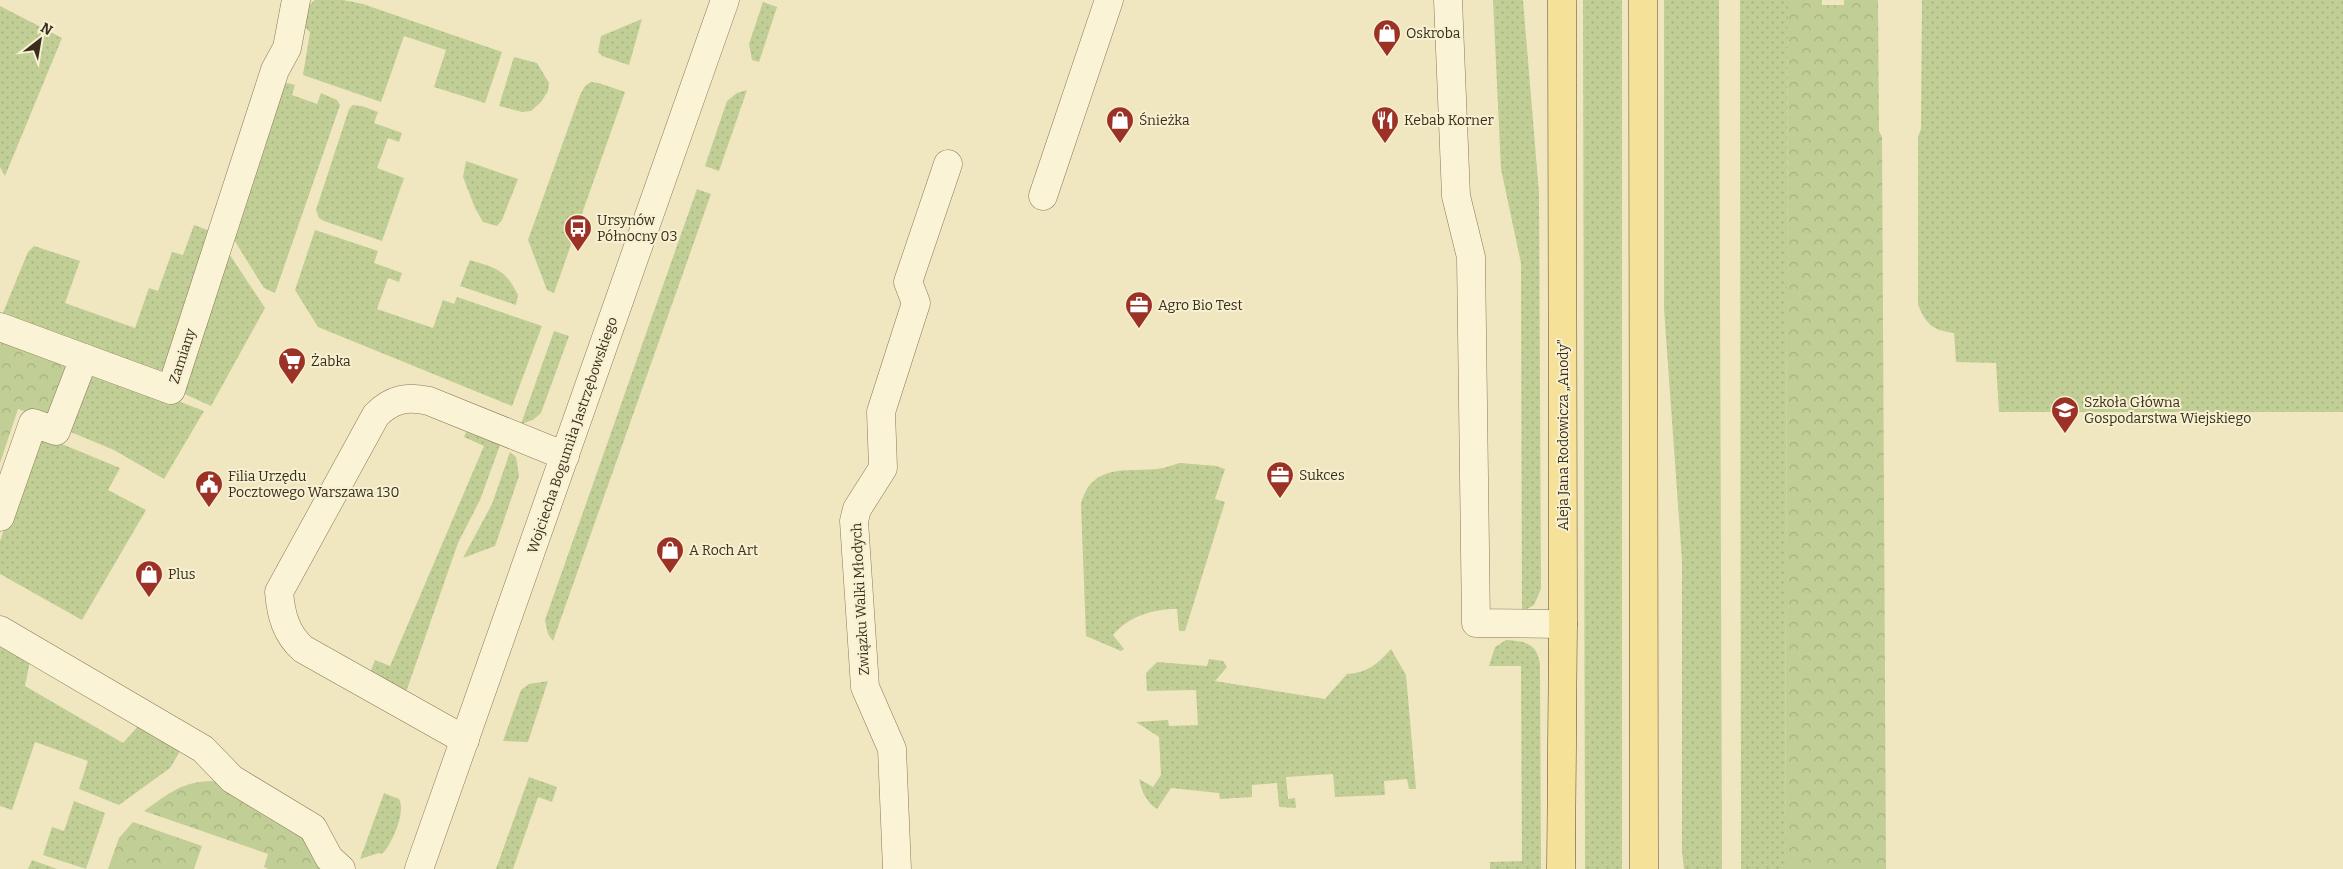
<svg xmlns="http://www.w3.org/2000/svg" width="2343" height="869" viewBox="0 0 2343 869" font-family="Bitter,serif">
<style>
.green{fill:url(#green-dots)}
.forest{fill:url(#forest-crowns)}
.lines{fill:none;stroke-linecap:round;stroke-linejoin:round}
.minor-casing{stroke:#8a7858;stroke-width:29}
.major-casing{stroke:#58452d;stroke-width:29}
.minor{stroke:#faf3d5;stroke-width:28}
.major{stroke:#f5e298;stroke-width:28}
.labels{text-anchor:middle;stroke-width:4;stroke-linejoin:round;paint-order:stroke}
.poi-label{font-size:14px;fill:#392e1d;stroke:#f7f0d1;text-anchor:start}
.street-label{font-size:14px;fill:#392e1d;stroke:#f7f0d1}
</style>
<defs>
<pattern id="green-dots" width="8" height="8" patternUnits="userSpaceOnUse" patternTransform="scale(1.25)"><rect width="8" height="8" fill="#c1ce95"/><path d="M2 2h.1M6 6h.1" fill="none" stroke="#a7b180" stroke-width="1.8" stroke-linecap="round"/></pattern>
<pattern id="forest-crowns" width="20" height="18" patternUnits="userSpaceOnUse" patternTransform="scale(1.25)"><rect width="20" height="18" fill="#c1ce95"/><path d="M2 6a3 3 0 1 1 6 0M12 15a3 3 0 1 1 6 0" fill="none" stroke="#a7b180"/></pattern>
</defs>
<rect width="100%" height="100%" fill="#f0e7c1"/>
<g class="green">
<path d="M 315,0 L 343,0 L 363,4 L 502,52 L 485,103 L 434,87 L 446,50 L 404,36 L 381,102 L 303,75 L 310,32 C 298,24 305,7 315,0 Z"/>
<path d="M 1493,0 L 1523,0 L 1539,193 L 1541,589 L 1534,605 L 1522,612 L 1521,263 L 1501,169 Z"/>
<path d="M 1583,0 L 1622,0 L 1622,869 L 1585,869 Z"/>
<path d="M 1664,0 L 1719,0 L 1722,869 L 1684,869 L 1682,851 L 1682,560 L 1664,309 Z"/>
<path d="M 1740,0 L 1788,0 L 1785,869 L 1741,869 Z"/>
<path d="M 1922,0 L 2343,0 L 2343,412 L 1999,412 L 1996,363 L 1956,362 L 1954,333 C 1932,330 1927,325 1918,305 L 1918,137 L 1921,129 Z"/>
<path d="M 763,2 L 777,7 L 759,62 L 752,60 L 749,44 Z"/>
<path d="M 0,6 L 62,38 L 5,176 L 0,167 Z"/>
<path d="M 642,19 L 629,65 L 602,56 L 598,52 L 601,36 Z"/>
<path d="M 514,57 L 537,63 L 549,83 L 548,91 L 541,102 L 531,111 L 522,112 L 499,106 Z"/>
<path d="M 591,82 L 599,83 L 625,92 L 554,293 L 547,290 L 528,240 L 580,95 L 585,86 Z"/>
<path d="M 287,83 L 295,85 L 292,95 L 317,104 L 321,93 L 337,100 L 340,105 L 275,293 L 264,288 L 231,235 L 283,84 Z"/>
<path d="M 747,90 L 719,171 L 705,166 L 727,101 L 737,93 Z"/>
<path d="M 353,105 L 362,106 L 378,112 L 374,123 L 402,133 L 399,142 L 388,138 L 377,168 L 404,178 L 382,241 L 324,221 L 319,218 L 316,210 L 349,109 Z"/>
<path d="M 466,161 L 518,179 L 502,220 L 497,226 L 483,222 L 475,208 L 463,177 Z"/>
<path d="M 697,189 L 711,194 L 553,641 L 548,634 L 545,620 Z"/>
<path d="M 194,225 L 216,233 L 169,375 L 2,315 L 28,252 L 34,246 L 80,261 L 65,303 L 135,328 L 149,288 L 158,291 L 172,252 L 183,255 Z"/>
<path d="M 315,230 L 378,251 L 374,263 L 402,273 L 399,282 L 388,278 L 377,309 L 433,328 L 443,300 L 454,304 L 457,297 L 542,326 L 512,406 L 318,327 L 295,290 Z"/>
<path d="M 228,252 L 265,308 L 211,406 L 180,392 Z"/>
<path d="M 470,260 C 496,268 505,269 518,295 L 516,305 L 460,286 Z"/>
<path d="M 554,331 L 569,336 L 541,413 L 533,420 L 521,424 Z"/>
<path d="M 90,367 L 204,411 L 164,479 L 114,450 L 66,430 Z"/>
<path d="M 466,432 L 500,445 L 480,500 L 458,543 L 405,695 L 370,673 L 375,660 L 390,666 L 484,446 L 464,437 Z"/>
<path d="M 40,435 L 120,468 L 108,490 L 146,510 L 82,620 L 0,574 L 0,541 L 36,437 Z"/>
<path d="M 510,452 L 516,457 L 519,476 L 495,546 L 463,558 L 492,504 Z"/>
<path d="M 1180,463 L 1216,466 L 1225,469 L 1215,499 L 1225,502 L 1185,631 L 1179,631 L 1177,609 C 1153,609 1129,616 1113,635 L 1124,649 L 1121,651 L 1086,636 L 1081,504 C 1092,463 1125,472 1157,469 C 1166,468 1172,465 1180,463 Z"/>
<path d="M 1506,640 C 1525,641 1537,643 1540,664 L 1541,869 L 1490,869 L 1490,862 L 1522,861 L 1521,666 L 1489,666 L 1495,647 Z"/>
<path d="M 0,644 L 30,661 L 25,686 L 123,743 L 140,724 L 178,747 L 179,753 L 170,768 L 119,805 L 79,789 L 88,761 L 35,742 L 12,810 L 0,806 Z"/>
<path d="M 1391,649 L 1406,675 L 1416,789 L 1409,789 L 1407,779 L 1384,781 L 1385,795 L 1335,797 L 1333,774 L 1286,777 L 1288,799 L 1295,798 L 1296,808 L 1279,807 L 1277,783 L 1252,785 L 1252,797 L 1220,799 L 1219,793 L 1171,788 L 1157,809 C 1146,802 1142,792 1139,779 L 1153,787 L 1161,775 L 1159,737 L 1136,722 L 1168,720 L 1169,726 L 1198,725 L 1196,690 L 1147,691 L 1146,673 L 1157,662 L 1207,666 L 1209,659 L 1223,661 L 1227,667 L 1215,681 L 1325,699 L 1347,674 C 1367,673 1378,664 1391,649 Z"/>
<path d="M 548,681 L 528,742 L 503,741 L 521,690 L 529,684 Z"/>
<path d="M 529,777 L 557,787 L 552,802 L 538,797 L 513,869 L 496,869 Z"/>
<path d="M 384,793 L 399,799 C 406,812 393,840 385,851 L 381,854 L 379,853 L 360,859 Z"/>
<path d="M 74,801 L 105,813 L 86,869 L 43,855 L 52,827 L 64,831 Z"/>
<path d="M 32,860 L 57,869 L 28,869 Z"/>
</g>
<g class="forest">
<path d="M 1788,0 L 1822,0 L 1822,5 L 1844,5 L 1844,0 L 1878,0 L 1879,131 L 1882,137 L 1886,869 L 1785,869 Z"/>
<path d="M 0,334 L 76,361 L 54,422 L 18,409 L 0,463 Z"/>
<path d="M 213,781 L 302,833 L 324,869 L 268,869 L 264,867 L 268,854 L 144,811 C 170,793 180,782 213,781 Z"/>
<path d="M 133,822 L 202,846 L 194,869 L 108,869 L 119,838 Z"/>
</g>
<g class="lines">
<g class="minor-casing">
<g id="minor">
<path d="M 1448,0 L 1456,196 L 1471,257 L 1476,623 L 1563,624"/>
<path d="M 1043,196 L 1109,0"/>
<path d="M 0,327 L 84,358"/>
<path d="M 0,517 L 33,423 L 56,431 L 84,358 L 171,390 L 275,70 L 287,48 L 296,0"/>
<path d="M 0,630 L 203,749 L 232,779 L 313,828 L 329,858 L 341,869"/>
<path d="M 465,740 L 303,649 C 286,634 281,615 279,592 L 376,415 C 392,399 407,396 429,401 L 565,456"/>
<path d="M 419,869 L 725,0"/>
<path d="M 897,869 L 892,749 L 865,687 L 854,521 L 857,509 L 883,468 L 881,412 L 916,303 L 908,282 L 948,164"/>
</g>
</g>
<g class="major-casing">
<g id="major">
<path d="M 1643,0 L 1644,869"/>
<path d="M 1561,869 L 1563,624 L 1562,0"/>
</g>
</g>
<use href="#minor" class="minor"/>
<use href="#major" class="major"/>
</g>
<defs>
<g id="shop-pin" transform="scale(1.4375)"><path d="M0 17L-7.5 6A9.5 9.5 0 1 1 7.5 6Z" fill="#9c3226" stroke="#f7f0d1"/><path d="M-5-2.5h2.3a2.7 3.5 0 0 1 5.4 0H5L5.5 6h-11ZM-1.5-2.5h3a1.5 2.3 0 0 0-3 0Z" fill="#fff"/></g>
<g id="restaurant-pin" transform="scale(1.4375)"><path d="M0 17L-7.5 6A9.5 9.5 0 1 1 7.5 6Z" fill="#9c3226" stroke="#f7f0d1"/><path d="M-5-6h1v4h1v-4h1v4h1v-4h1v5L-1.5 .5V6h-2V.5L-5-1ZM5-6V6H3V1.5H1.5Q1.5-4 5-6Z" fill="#fff"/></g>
<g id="bus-pin" transform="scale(1.4375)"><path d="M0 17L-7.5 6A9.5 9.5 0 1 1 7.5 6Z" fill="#9c3226" stroke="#f7f0d1"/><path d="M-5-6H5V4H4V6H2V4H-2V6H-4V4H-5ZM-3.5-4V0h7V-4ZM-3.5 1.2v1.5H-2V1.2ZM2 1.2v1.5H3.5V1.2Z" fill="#fff"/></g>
<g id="office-pin" transform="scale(1.4375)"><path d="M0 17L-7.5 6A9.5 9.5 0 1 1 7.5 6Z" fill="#9c3226" stroke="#f7f0d1"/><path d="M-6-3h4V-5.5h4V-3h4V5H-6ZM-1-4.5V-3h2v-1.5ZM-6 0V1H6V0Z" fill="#fff"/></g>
<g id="supermarket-pin" transform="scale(1.4375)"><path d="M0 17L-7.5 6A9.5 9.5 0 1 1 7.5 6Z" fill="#9c3226" stroke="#f7f0d1"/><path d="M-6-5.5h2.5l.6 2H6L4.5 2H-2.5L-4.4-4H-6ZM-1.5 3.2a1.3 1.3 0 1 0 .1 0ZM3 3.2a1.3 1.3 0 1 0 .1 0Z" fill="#fff"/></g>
<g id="university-pin" transform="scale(1.4375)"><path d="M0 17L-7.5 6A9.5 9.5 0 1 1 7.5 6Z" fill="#9c3226" stroke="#f7f0d1"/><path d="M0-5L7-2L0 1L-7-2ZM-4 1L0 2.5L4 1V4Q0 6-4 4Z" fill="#fff"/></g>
<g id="civic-pin" transform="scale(1.4375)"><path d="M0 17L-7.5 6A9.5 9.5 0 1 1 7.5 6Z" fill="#9c3226" stroke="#f7f0d1"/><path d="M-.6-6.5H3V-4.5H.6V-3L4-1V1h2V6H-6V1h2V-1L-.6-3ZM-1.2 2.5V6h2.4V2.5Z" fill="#fff"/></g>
</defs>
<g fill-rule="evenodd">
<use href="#shop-pin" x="1387" y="33"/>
<use href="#shop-pin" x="1120" y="120"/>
<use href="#restaurant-pin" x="1385" y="120"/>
<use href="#bus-pin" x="578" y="228"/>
<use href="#office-pin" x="1139" y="305"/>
<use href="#supermarket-pin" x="292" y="361"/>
<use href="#university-pin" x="2065" y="410"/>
<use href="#office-pin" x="1280" y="475"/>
<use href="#civic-pin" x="209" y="484"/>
<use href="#shop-pin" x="670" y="550"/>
<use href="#shop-pin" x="149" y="574"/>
</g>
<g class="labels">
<g class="poi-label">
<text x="1406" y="38">Oskroba</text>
<text x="1139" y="125">Śnieżka</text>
<text x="1404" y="125">Kebab Korner</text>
<text x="597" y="225">Ursynów<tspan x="597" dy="16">Północny 03</tspan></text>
<text x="1158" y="310">Agro Bio Test</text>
<text x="311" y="366">Żabka</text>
<text x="2084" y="407">Szkoła Główna<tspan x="2084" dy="16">Gospodarstwa Wiejskiego</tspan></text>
<text x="1299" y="480">Sukces</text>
<text x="228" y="481">Filia Urzędu<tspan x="228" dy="16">Pocztowego Warszawa 130</tspan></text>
<text x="689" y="555">A Roch Art</text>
<text x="168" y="579">Plus</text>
</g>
<g class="street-label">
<text transform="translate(182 356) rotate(-72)" y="5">Zamiany</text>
<text transform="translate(572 435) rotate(-71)" y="5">Wojciecha Bogumiła Jastrzębowskiego</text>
<text transform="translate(1563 435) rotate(-90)" y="5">Aleja Jana Rodowicza „Anody”</text>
<text transform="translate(860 599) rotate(-93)" y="5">Związku Walki Młodych</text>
</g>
</g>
<g transform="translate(40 40) rotate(31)" stroke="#f7f0d1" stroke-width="4" paint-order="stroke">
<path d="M0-4L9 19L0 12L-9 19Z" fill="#392e1d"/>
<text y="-8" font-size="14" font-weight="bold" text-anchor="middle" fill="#392e1d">N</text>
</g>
</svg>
